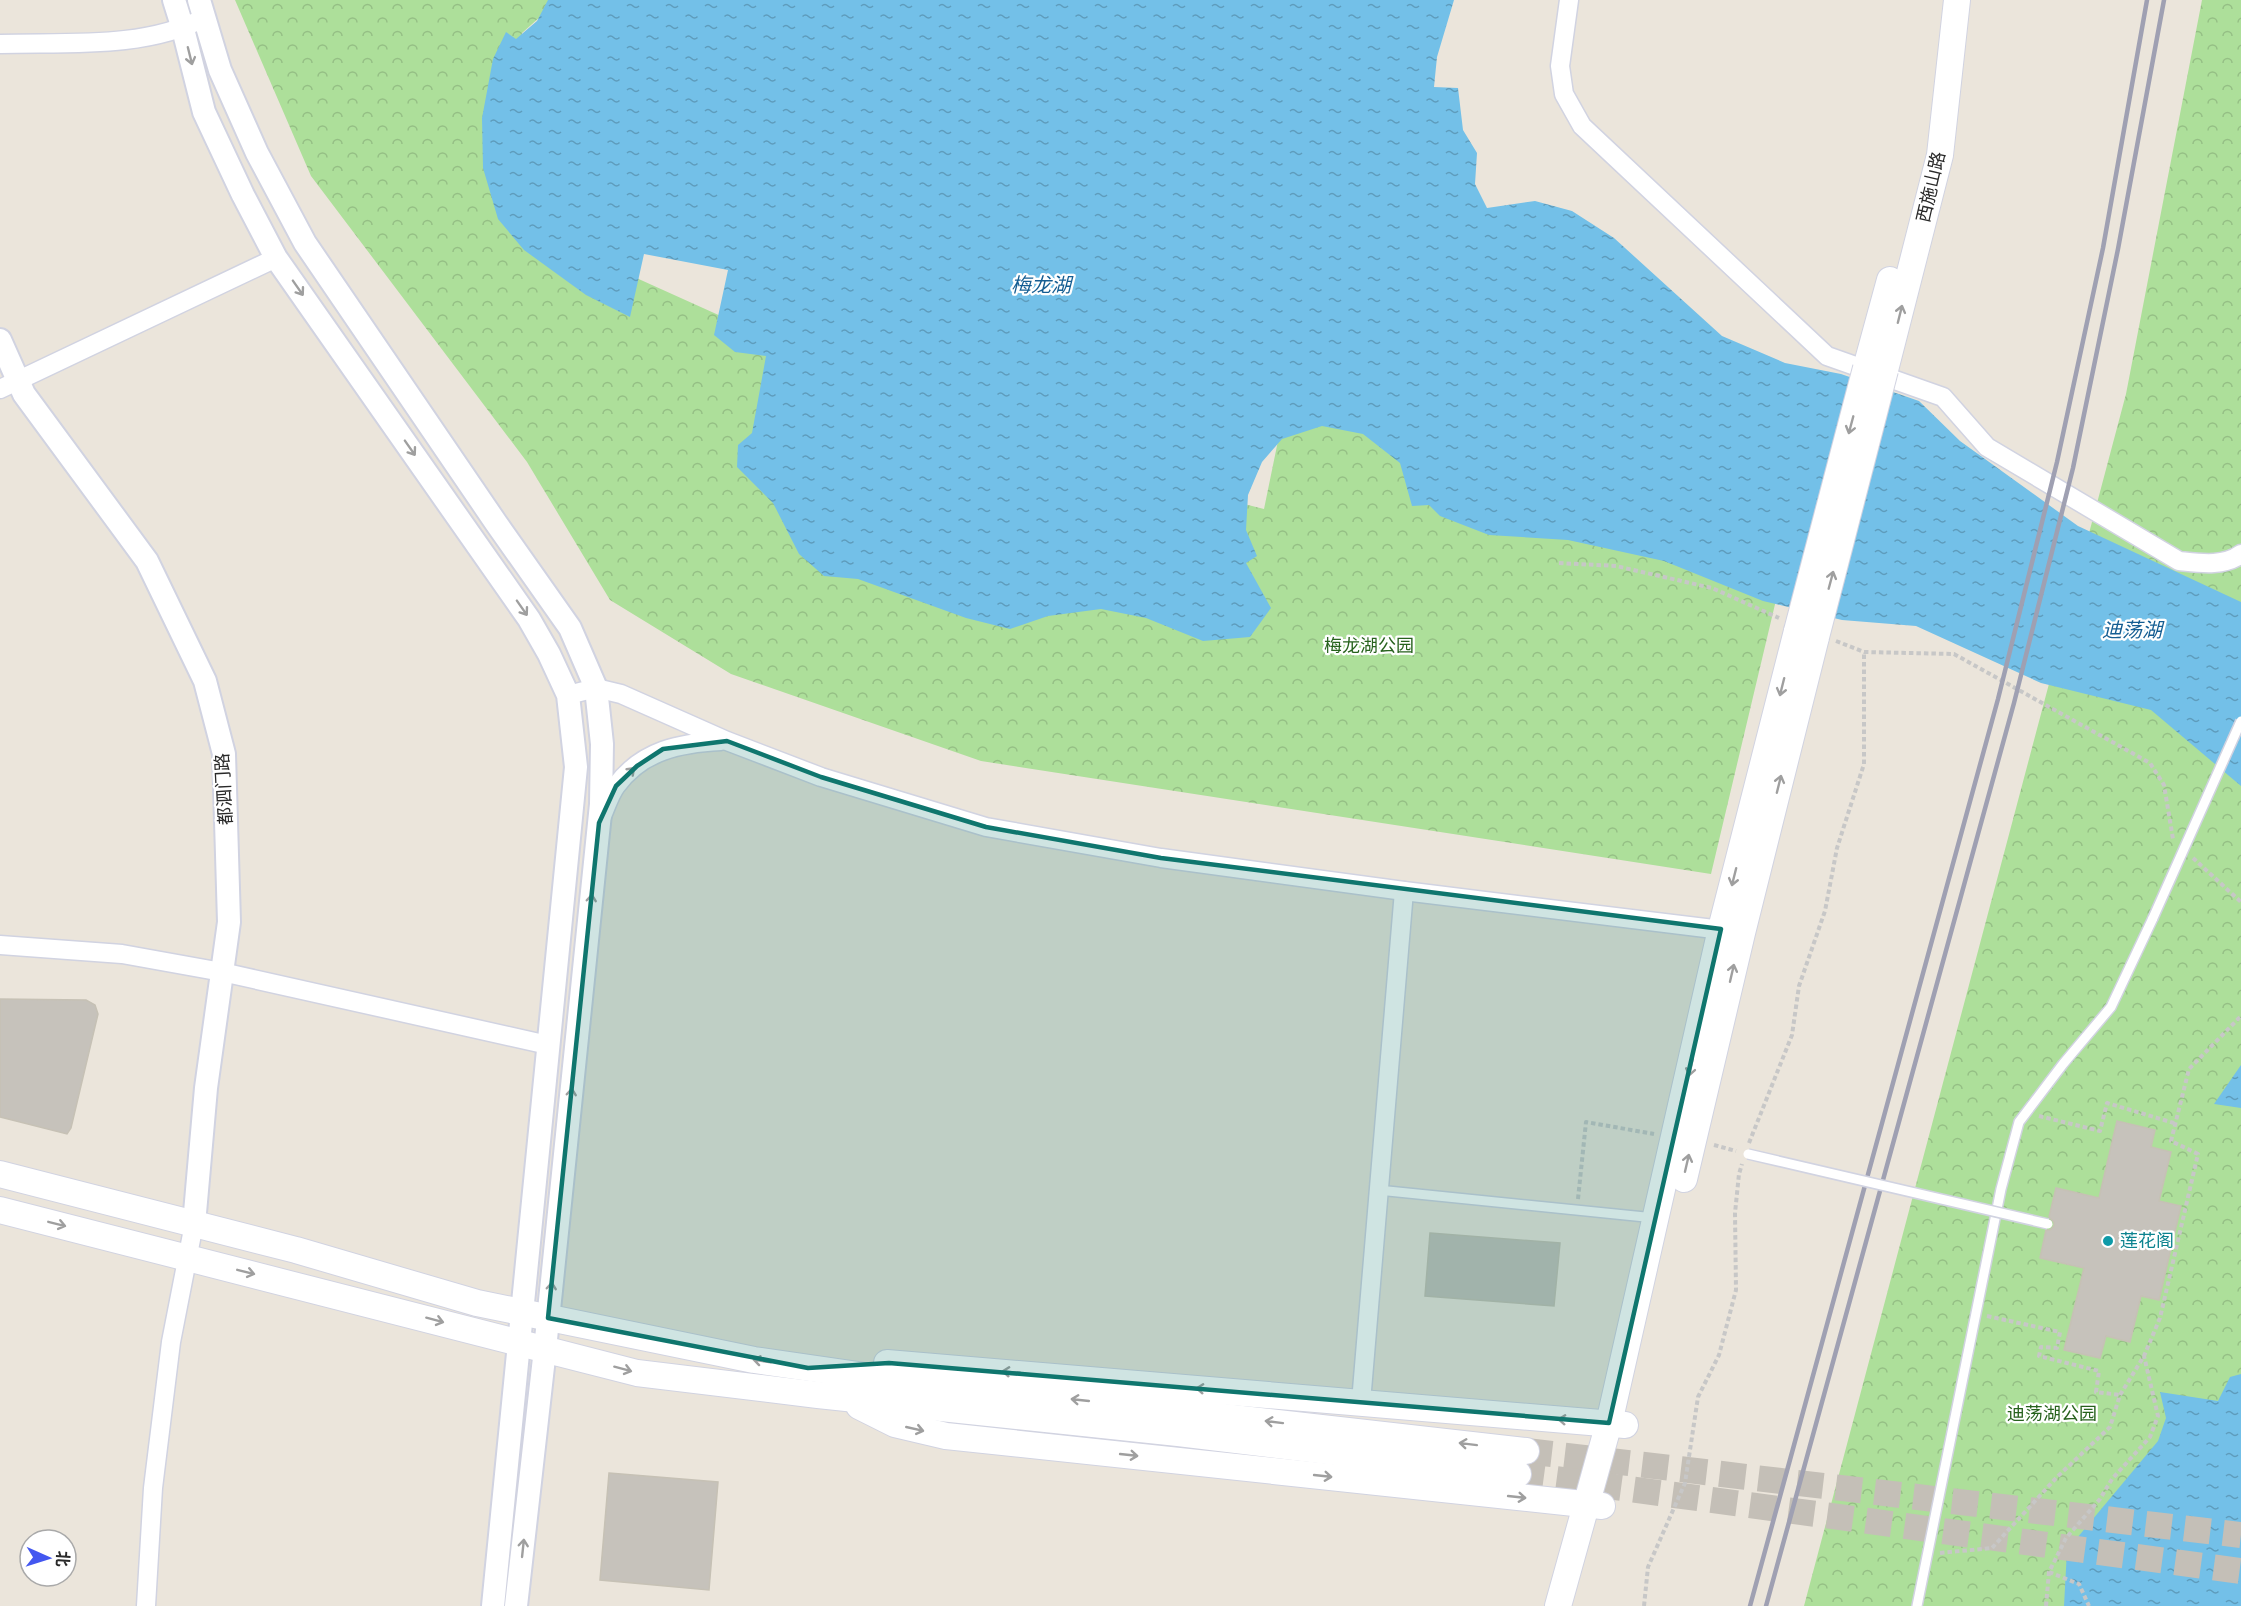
<svg xmlns="http://www.w3.org/2000/svg" width="2241" height="1606" viewBox="0 0 2241 1606" font-family="Montserrat,'Noto Sans SC',sans-serif">
<style>
.forest{fill:url(#forest-crowns)}
.water{fill:url(#water-ripples)}
.building{fill:#c6c2bb;stroke:#c6c1b5;stroke-width:1.5}
.lines{fill:none;stroke-linecap:round;stroke-linejoin:round}
.secondary-tunnel{stroke:#c4bfb7;stroke-width:26;stroke-dasharray:26 13;stroke-linecap:butt}
.service-casing{stroke:#d1d3e1;stroke-width:12}
.minor-casing{stroke:#d1d3e1;stroke-width:21}
.tertiary-casing{stroke:#d1d3e1;stroke-width:26}
.secondary-casing{stroke:#d1d3e1;stroke-width:28}
.path{stroke:#c7c7c7;stroke-width:4;stroke-dasharray:4.5 3;stroke-linecap:butt}
.service{stroke:#fff;stroke-width:9}
.minor{stroke:#fff;stroke-width:18}
.tertiary{stroke:#fff;stroke-width:22}
.secondary{stroke:#fff;stroke-width:26}
.rail{stroke:#9fa0b2;stroke-width:4.5}
.service-bridge-casing{stroke:#d1d3e1;stroke-width:12;stroke-linecap:butt}
.secondary-bridge-casing{stroke:#d1d3e1;stroke-width:28;stroke-linecap:butt}
.service-bridge{stroke:#fff;stroke-width:9}
.secondary-bridge{stroke:#fff;stroke-width:26}
.oneway{stroke:#9f9f9f}
.marked{fill:#0f766e;fill-opacity:0.2;stroke:#0f766e;stroke-width:4.5;stroke-linejoin:round}
.culture-dot{fill:#0f9aa8;stroke:#fff;stroke-width:2}
.labels{text-anchor:middle;stroke-width:4.5;stroke-linejoin:round;paint-order:stroke}
.street-label{font-size:18px;fill:#292929;stroke:#fff}
.park-label{font-size:18px;fill:#27621d;stroke:#fff}
.culture-label{font-size:18px;fill:#0d838f;stroke:#fff;text-anchor:start}
.water-label{font-size:20px;font-style:italic;fill:#145d92;stroke:#fff}
</style>
<defs>
<pattern id="forest-crowns" width="20" height="18" patternUnits="userSpaceOnUse" patternTransform="scale(1.5)"><rect width="20" height="18" fill="#addf9a"/><path d="M2 6a3 3 0 1 1 6 0M12 15a3 3 0 1 1 6 0" fill="none" stroke="#95bf85"/></pattern>
<pattern id="water-ripples" width="26" height="14" patternUnits="userSpaceOnUse" patternTransform="scale(1.5)"><rect width="26" height="14" fill="#73c0e8"/><path d="M2 4q2-2 4 0t4 0M15 11q2-2 4 0t4 0" fill="none" stroke="#5e9cbc"/></pattern>
</defs>
<rect width="100%" height="100%" fill="#ebe5db"/>
<g class="forest">
<path d="M 235,0 L 559,0 L 522,33 L 504,158 L 550,239 L 787,346 L 1125,474 L 1264,509 L 1280,431 L 1332,406 L 1781,579 L 1711,874 L 981,761 L 731,674 L 610,600 L 527,462 L 311,176 Z"/>
<path d="M 2202,0 L 2241,0 L 2241,1606 L 1804,1606 L 2126,394 Z"/>
</g>
<g class="water">
<path d="M 548,0 L 1454,0 L 1437,57 L 1434,87 L 1458,88 L 1463,130 L 1477,153 L 1475,184 L 1487,208 L 1535,201 L 1572,211 L 1614,238 L 1722,336 L 1785,363 L 1841,374 L 1919,401 L 1960,441 L 2078,526 L 2241,602 L 2241,786 L 2151,710 L 2041,683 L 1916,626 L 1842,620 L 1763,601 L 1664,561 L 1568,540 L 1489,535 L 1440,516 L 1429,505 L 1412,506 L 1400,463 L 1363,434 L 1322,426 L 1282,439 L 1262,462 L 1248,495 L 1246,530 L 1257,556 L 1246,563 L 1271,608 L 1250,637 L 1203,641 L 1146,618 L 1101,609 L 1048,616 L 1010,629 L 966,618 L 858,579 L 824,576 L 799,554 L 773,503 L 737,467 L 738,445 L 752,433 L 766,356 L 735,352 L 714,335 L 728,270 L 644,254 L 630,317 L 586,295 L 524,250 L 498,219 L 483,168 L 482,118 L 493,59 L 506,32 L 516,39 L 537,21 Z"/>
<path d="M 2241,1065 L 2241,1108 L 2214,1104 Z"/>
<path d="M 2241,1374 L 2241,1606 L 2064,1606 L 2067,1550 L 2158,1441 L 2166,1418 L 2160,1392 L 2218,1401 L 2230,1377 Z"/>
</g>
<g class="building">
<path d="M 0,999 L 86,1000 L 95,1005 L 98,1014 L 71,1128 L 67,1134 L 0,1117 Z"/>
<path d="M 2117,1121 L 2155,1130 L 2151,1147 L 2171,1152 L 2159,1201 L 2181,1206 L 2159,1300 L 2141,1296 L 2130,1342 L 2106,1336 L 2100,1358 L 2064,1350 L 2084,1268 L 2040,1258 L 2046,1230 L 2050,1230 L 2054,1226 L 2054,1222 L 2049,1217 L 2056,1188 L 2099,1198 Z"/>
<path d="M 1430,1233 L 1560,1243 L 1554,1306 L 1425,1296 Z"/>
<path d="M 609,1473 L 718,1482 L 709,1590 L 600,1580 Z"/>
</g>
<g class="lines">
<g class="secondary-tunnel">
<path d="M 1526,1451 L 2241,1535"/>
<path d="M 1518,1474 L 2241,1571"/>
</g>
<g class="service-casing">
<g id="service">
<path d="M 1378,1190 L 1655,1218"/>
<path d="M 1917,1606 L 2001,1189 L 2019,1122 L 2063,1064 L 2111,1007 L 2153,918"/>
</g>
</g>
<g class="minor-casing">
<g id="minor">
<path d="M 1569,0 L 1560,66 L 1564,94 L 1582,126 L 1827,356 L 1943,397 L 1987,447 L 2179,561 C 2199,563 2224,567 2241,554"/>
<path d="M 0,44 C 67,42 144,49 204,18"/>
<path d="M 0,389 L 276,258"/>
<path d="M 568,695 L 596,688 L 621,694 L 727,741 L 821,777 L 986,827 L 1161,858 L 1404,891 L 1730,931"/>
<path d="M 602,816 C 606,807 610,794 616,786 C 642,750 681,743 721,741"/>
<path d="M 0,945 L 122,954 L 222,972 L 548,1045"/>
<path d="M 1361,1402 L 1404,891"/>
<path d="M 146,1606 L 153,1488 L 171,1342 L 194,1224"/>
</g>
</g>
<g class="tertiary-casing">
<g id="tertiary">
<path d="M 174,0 L 183,29 L 204,112 L 243,195 L 276,258 L 529,619 L 549,654 L 568,695 L 576,767 L 493,1606"/>
<path d="M 199,0 L 220,70 L 257,153 L 305,243 L 496,523 L 570,628 L 596,688 L 602,744 L 601,804 L 545,1349 L 516,1606"/>
<path d="M 0,340 L 24,394 L 147,561 L 205,681 L 224,754 L 229,922 L 206,1088 L 194,1224"/>
</g>
</g>
<g class="secondary-casing">
<g id="secondary">
<path d="M 1866,368 L 1890,280"/>
<path d="M 1885,370 L 1940,155 L 1957,0"/>
<path d="M 0,1174 L 296,1250 L 477,1303 L 754,1360 L 886,1379 L 1526,1451"/>
<path d="M 1684,1179 L 1742,933 L 1816,637"/>
<path d="M 0,1210 L 637,1373 L 818,1395 L 1178,1433 L 1518,1474"/>
<path d="M 887,1363 L 1625,1425"/>
<path d="M 859,1406 L 895,1424 L 946,1436 L 1602,1506"/>
<path d="M 1558,1606 L 1609,1423 L 1721,929 L 1797,631"/>
</g>
</g>
<g class="path">
<path d="M 1559,563 L 1616,566 L 1712,588 L 1779,618"/>
<path d="M 1836,641 L 1864,652 L 1954,654 L 2150,763 L 2164,785 L 2173,839"/>
<path d="M 2193,858 L 2241,902"/>
<path d="M 2039,1116 L 2100,1131 L 2107,1103 L 2174,1123"/>
<path d="M 1749,1143 L 1792,1035 L 1799,986 L 1825,911 L 1837,848 L 1864,764 L 1864,652"/>
<path d="M 1714,1145 L 1736,1151"/>
<path d="M 1578,1199 L 1586,1122 L 1654,1134"/>
<path d="M 1987,1316 L 2060,1332 L 2057,1348 L 2041,1347 L 2039,1356 L 2099,1371 L 2096,1392 L 2120,1395"/>
<path d="M 1940,1553 L 1992,1548 L 2057,1477 L 2110,1427 L 2120,1395 L 2144,1356 L 2160,1318 L 2198,1154 L 2171,1141 L 2189,1069 L 2241,1016"/>
<path d="M 2049,1572 L 2079,1584 L 2089,1606"/>
<path d="M 1644,1606 L 1648,1567 L 1685,1483 L 1698,1397 L 1719,1355 L 1736,1290 L 1735,1213 L 1739,1174 L 1742,1164"/>
<path d="M 2046,1606 L 2049,1572 L 2066,1538 L 2100,1499 L 2112,1479 L 2150,1437 L 2158,1416 L 2144,1356"/>
</g>
<use href="#service" class="service"/>
<use href="#minor" class="minor"/>
<use href="#tertiary" class="tertiary"/>
<use href="#secondary" class="secondary"/>
<g class="rail">
<path d="M 1750,1606 L 1998,699 L 2057,462 L 2103,248 L 2147,0"/>
<path d="M 1766,1606 L 2014,703 L 2073,468 L 2118,249 L 2164,0"/>
</g>
<g class="service-bridge-casing">
<g id="service-bridge">
<path d="M 2153,918 L 2241,721"/>
<path d="M 1748,1154 L 2048,1224"/>
</g>
</g>
<g class="secondary-bridge-casing">
<g id="secondary-bridge">
<path d="M 1797,631 L 1866,368"/>
<path d="M 1816,637 L 1885,370"/>
</g>
</g>
<use href="#service-bridge" class="service-bridge"/>
<use href="#secondary-bridge" class="secondary-bridge"/>
</g>
<defs><path id="oneway-shaft" d="M-6 0H5M1.5-3L5.5 0L1.5 3" fill="none" stroke-width="1.6" stroke-linecap="round" stroke-linejoin="round" transform="scale(1.5)"/></defs>
<g class="oneway">
<use href="#oneway-shaft" transform="translate(190 56) rotate(76)"/>
<use href="#oneway-shaft" transform="translate(298 288) rotate(55)"/>
<use href="#oneway-shaft" transform="translate(1900 314) rotate(-76)"/>
<use href="#oneway-shaft" transform="translate(1851 425) rotate(105)"/>
<use href="#oneway-shaft" transform="translate(410 448) rotate(55)"/>
<use href="#oneway-shaft" transform="translate(1831 580) rotate(-75)"/>
<use href="#oneway-shaft" transform="translate(522 608) rotate(55)"/>
<use href="#oneway-shaft" transform="translate(1782 687) rotate(104)"/>
<use href="#oneway-shaft" transform="translate(628 774) rotate(-44)"/>
<use href="#oneway-shaft" transform="translate(1779 784) rotate(-76)"/>
<use href="#oneway-shaft" transform="translate(1734 877) rotate(104)"/>
<use href="#oneway-shaft" transform="translate(591 903) rotate(-84)"/>
<use href="#oneway-shaft" transform="translate(1732 973) rotate(-77)"/>
<use href="#oneway-shaft" transform="translate(1691 1067) rotate(102)"/>
<use href="#oneway-shaft" transform="translate(571 1097) rotate(-84)"/>
<use href="#oneway-shaft" transform="translate(1687 1163) rotate(-77)"/>
<use href="#oneway-shaft" transform="translate(57 1224) rotate(14)"/>
<use href="#oneway-shaft" transform="translate(246 1272) rotate(14)"/>
<use href="#oneway-shaft" transform="translate(551 1291) rotate(-84)"/>
<use href="#oneway-shaft" transform="translate(435 1320) rotate(15)"/>
<use href="#oneway-shaft" transform="translate(762 1361) rotate(-171)"/>
<use href="#oneway-shaft" transform="translate(623 1369) rotate(15)"/>
<use href="#oneway-shaft" transform="translate(1011 1372) rotate(-175)"/>
<use href="#oneway-shaft" transform="translate(1205 1389) rotate(-175)"/>
<use href="#oneway-shaft" transform="translate(1080 1400) rotate(-174)"/>
<use href="#oneway-shaft" transform="translate(1567 1420) rotate(-175)"/>
<use href="#oneway-shaft" transform="translate(1274 1422) rotate(-173)"/>
<use href="#oneway-shaft" transform="translate(915 1429) rotate(13)"/>
<use href="#oneway-shaft" transform="translate(1468 1444) rotate(-173)"/>
<use href="#oneway-shaft" transform="translate(1129 1455) rotate(6)"/>
<use href="#oneway-shaft" transform="translate(1323 1476) rotate(6)"/>
<use href="#oneway-shaft" transform="translate(1517 1497) rotate(6)"/>
<use href="#oneway-shaft" transform="translate(523 1548) rotate(-84)"/>
</g>
<path class="marked" d="M 727,741 L 821,777 L 986,827 L 1161,858 L 1721,929 L 1609,1423 L 889,1363 L 808,1368 L 548,1318 L 599,823 L 616,786 L 637,766 L 663,749 Z"/>
<circle class="culture-dot" cx="2108" cy="1241" r="6"/>
<g class="labels">
<g class="street-label">
<text transform="translate(1931 187) rotate(-77)" y="6">西施山路</text>
<text transform="translate(224 789) rotate(-93)" y="6">都泗门路</text>
</g>
<g class="park-label">
<text x="1369" y="652">梅龙湖公园</text>
<text x="2052" y="1420">迪荡湖公园</text>
</g>
<g class="culture-label">
<text x="2120" y="1247">莲花阁</text>
</g>
<g class="water-label">
<text x="1041" y="292">梅龙湖</text>
<text x="2132" y="637">迪荡湖</text>
</g>
</g>
<g transform="translate(48 1558) rotate(93)"><circle r="28" fill="#ffffff" stroke="#a9a9a9" stroke-width="1.5"/>
<path d="M0-4.5L10 22L0 15L-10 22Z" fill="#4357f0"/>
<text y="-9" font-size="16" font-weight="bold" text-anchor="middle" fill="#292929">北</text>
</g>
</svg>
